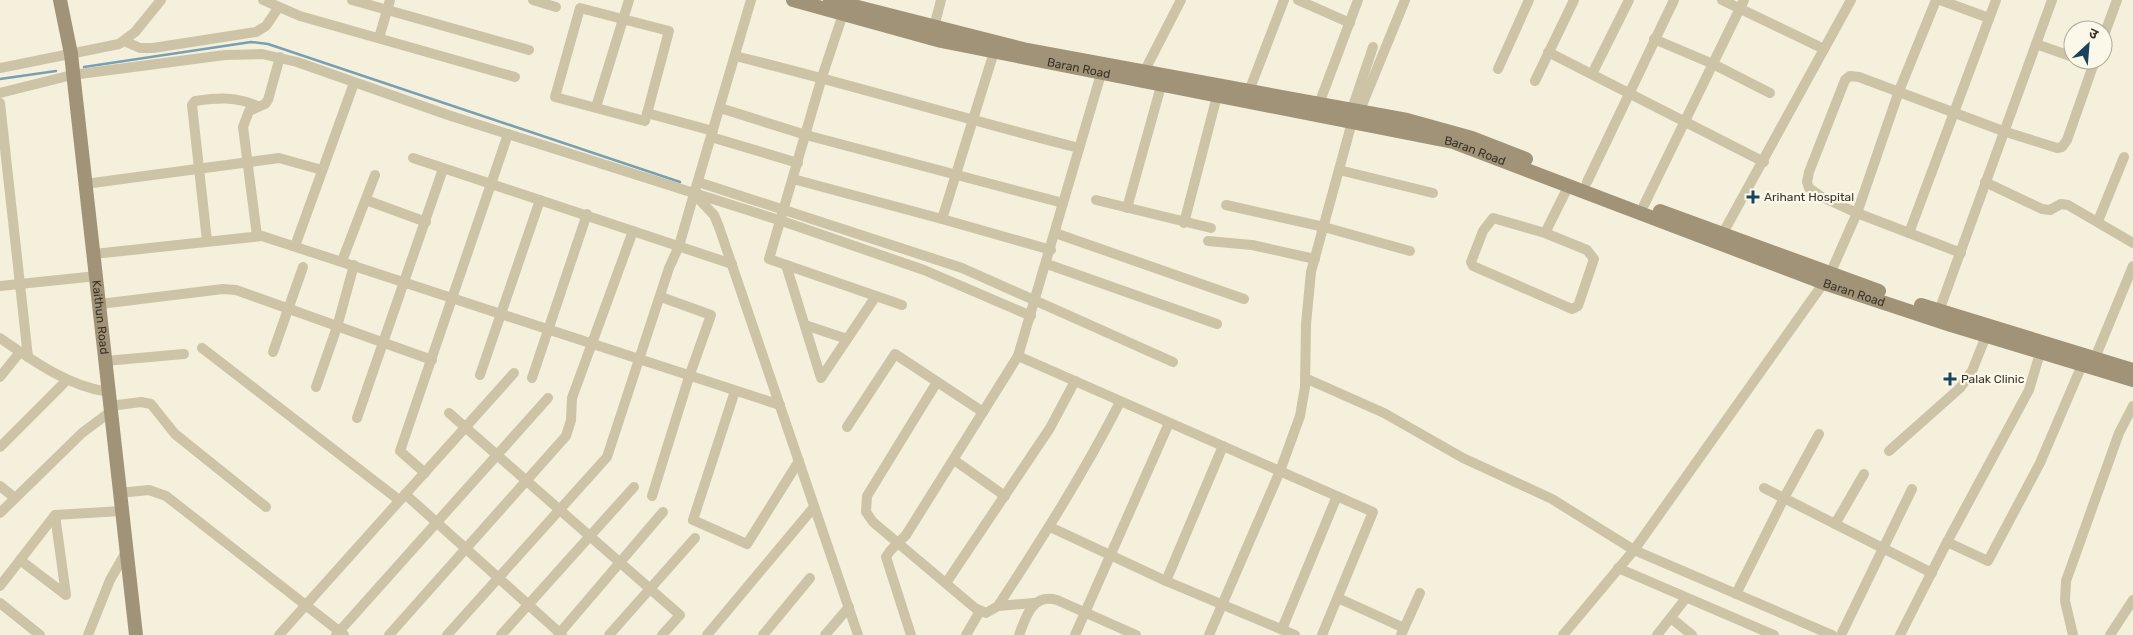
<svg xmlns="http://www.w3.org/2000/svg" width="2133" height="635" viewBox="0 0 2133 635" font-family="Rubik,'Noto Sans Devanagari',sans-serif">
<style>
.lines{fill:none;stroke-linecap:round;stroke-linejoin:round}
.stream{stroke:#799fb3;stroke-width:2.5}
.street{stroke:#cdc4a7;stroke-width:10}
.secondary{stroke:#a19378;stroke-width:14}
.poi-dot{fill:#1a445d;stroke:#fbf8e9;stroke-width:2}
.labels{text-anchor:middle;stroke-width:4.5;stroke-linejoin:round;paint-order:stroke}
.street-label{font-size:12px;fill:#393228;stroke:#fbf8e9}
.poi-label{font-size:12px;fill:#393228;stroke:#fbf8e9;text-anchor:start}
</style>
<rect width="100%" height="100%" fill="#f4f0dc"/>
<g class="lines">
<g class="stream">
<path d="M 84,67 L 251,42 L 268,44 L 680,182"/>
<path d="M 0,79 L 56,71"/>
</g>
<g class="street">
<path d="M 263,0 L 300,16 L 515,77"/>
<path d="M 352,0 L 529,50"/>
<path d="M 533,0 L 556,7"/>
<path d="M 751,0 L 694,194 L 714,215 L 719,227 L 858,635"/>
<path d="M 1298,0 L 1350,23"/>
<path d="M 1722,0 L 1824,49"/>
<path d="M 1940,0 L 1989,18"/>
<path d="M 580,8 L 669,31 L 645,121 L 555,97 Z"/>
<path d="M 843,14 L 822,77 L 769,259 L 902,305"/>
<path d="M 934,27 L 941,0"/>
<path d="M 379,38 L 390,0"/>
<path d="M 2103,38 L 2117,0"/>
<path d="M 1654,39 L 1713,64 L 1770,93"/>
<path d="M 124,41 L 140,48 L 153,48 L 256,32 L 266,26 L 278,8"/>
<path d="M 2036,44 L 2073,57"/>
<path d="M 994,52 L 942,219 L 1051,250"/>
<path d="M 1548,52 L 1764,162"/>
<path d="M 735,56 C 850,84 964,119 1079,148"/>
<path d="M 2080,60 L 2094,65"/>
<path d="M 0,68 L 119,44 L 135,32 L 161,0"/>
<path d="M 1498,69 L 1529,0"/>
<path d="M 1145,70 L 1181,0"/>
<path d="M 1592,74 L 1629,0"/>
<path d="M 1535,81 L 1574,0"/>
<path d="M 1249,91 L 1284,0"/>
<path d="M 0,93 L 72,75 L 225,55 L 262,54 L 297,62 L 448,115 L 782,221 L 924,270 L 1031,316"/>
<path d="M 0,103 L 28,357"/>
<path d="M 1319,104 L 1358,0"/>
<path d="M 596,107 L 629,0"/>
<path d="M 720,108 L 806,135 L 1063,203"/>
<path d="M 1352,109 L 1373,47"/>
<path d="M 1360,110 L 1405,0"/>
<path d="M 647,113 L 713,131"/>
<path d="M 711,137 L 798,163"/>
<path d="M 413,158 L 732,264"/>
<path d="M 1339,170 L 1433,193"/>
<path d="M 793,179 L 942,219"/>
<path d="M 698,182 L 962,268 L 1173,362"/>
<path d="M 1587,182 L 1674,0"/>
<path d="M 1985,182 L 2042,209 L 2050,210 L 2061,204 L 2068,205 L 2133,243"/>
<path d="M 85,184 L 279,158 L 322,170"/>
<path d="M 366,200 L 426,222"/>
<path d="M 1096,200 L 1211,228"/>
<path d="M 1226,205 L 1324,227 L 1410,251"/>
<path d="M 1644,205 L 1744,0"/>
<path d="M 1127,208 L 1161,86"/>
<path d="M 2098,221 L 2124,157"/>
<path d="M 1184,223 L 1217,96"/>
<path d="M 1055,233 L 1244,299"/>
<path d="M 1545,233 L 1493,218 L 1483,231 L 1471,262 L 1473,266 L 1572,309 L 1578,306 L 1594,259 L 1587,250 L 1545,233 L 1569,185"/>
<path d="M 1723,233 L 1851,0"/>
<path d="M 1909,233 L 1996,0"/>
<path d="M 257,236 L 243,127 L 249,111 L 265,104 L 268,100 L 280,57"/>
<path d="M 207,241 L 192,105 L 195,101 C 217,98 236,96 257,106"/>
<path d="M 1208,241 L 1252,245 L 1315,259"/>
<path d="M 295,246 L 354,83"/>
<path d="M 1961,253 L 1857,213 L 1822,197 L 1809,188 L 1807,182 L 1809,172 L 1845,80 L 1850,76 L 1859,77 L 2003,131 L 2057,148 L 2062,147 L 2067,140 L 2095,60"/>
<path d="M 94,254 L 262,236 L 780,405"/>
<path d="M 342,261 L 375,175"/>
<path d="M 1047,264 L 1217,324"/>
<path d="M 786,265 L 821,378 L 876,296"/>
<path d="M 0,286 L 97,276"/>
<path d="M 100,304 L 223,289 L 236,290 L 432,360"/>
<path d="M 1939,311 L 2052,0"/>
<path d="M 805,325 L 847,339"/>
<path d="M 0,338 C 33,361 68,386 108,392"/>
<path d="M 202,348 L 399,500"/>
<path d="M 273,352 L 303,267"/>
<path d="M 1018,356 L 1373,512 L 1322,635"/>
<path d="M 2095,358 L 2133,266"/>
<path d="M 105,361 L 184,354"/>
<path d="M 480,375 L 540,200"/>
<path d="M 0,377 L 20,352"/>
<path d="M 532,378 L 587,214"/>
<path d="M 1305,378 L 1384,413 L 1463,458 L 1552,499 L 1634,550 L 1832,635"/>
<path d="M 937,382 L 867,496 L 866,512 L 873,522 L 975,608 L 986,613 L 998,606 C 1041,540 1084,473 1120,402"/>
<path d="M 316,387 L 337,327 L 354,265"/>
<path d="M 735,391 L 693,520 L 747,544 L 799,461"/>
<path d="M 110,406 L 141,402 L 151,404 L 175,434 L 266,507"/>
<path d="M 449,413 L 680,615 L 662,635"/>
<path d="M 357,418 L 443,169"/>
<path d="M 847,427 L 895,354 L 983,412"/>
<path d="M 0,447 L 67,380"/>
<path d="M 1889,451 L 1960,388 L 1972,371 L 1986,336"/>
<path d="M 954,460 L 1005,496"/>
<path d="M 425,473 L 400,451 L 508,134"/>
<path d="M 0,486 L 15,498"/>
<path d="M 1764,488 L 1932,573"/>
<path d="M 119,493 L 149,490 L 166,496 L 344,635"/>
<path d="M 405,494 L 562,635"/>
<path d="M 652,496 L 689,377 L 711,315 L 661,297"/>
<path d="M 0,513 L 82,433 L 110,412"/>
<path d="M 1835,524 L 1864,474"/>
<path d="M 1050,527 L 1166,581 L 1295,635"/>
<path d="M 1947,542 L 1988,561 L 2040,463 L 2082,365"/>
<path d="M 20,560 L 66,595 L 55,515"/>
<path d="M 1618,568 L 1774,635"/>
<path d="M 1166,581 L 1223,446"/>
<path d="M 946,583 L 1050,428 L 1075,381"/>
<path d="M 0,586 L 55,515 L 121,511"/>
<path d="M 1736,594 L 1784,498 L 1819,434"/>
<path d="M 1338,598 L 1404,628"/>
<path d="M 0,603 L 40,635"/>
<path d="M 998,606 L 1034,603"/>
<path d="M 1671,618 L 1692,635"/>
<path d="M 1282,629 L 1337,496"/>
<path d="M 88,635 L 110,580 L 126,552"/>
<path d="M 279,635 L 514,373"/>
<path d="M 336,635 L 548,398"/>
<path d="M 389,635 L 566,436 L 571,420 L 572,398 L 633,231"/>
<path d="M 447,635 L 607,457 L 669,268 L 679,246 L 694,194"/>
<path d="M 501,635 L 634,487"/>
<path d="M 558,635 L 663,512"/>
<path d="M 609,635 L 695,538"/>
<path d="M 707,635 L 814,507"/>
<path d="M 763,635 L 810,578"/>
<path d="M 825,635 L 849,607"/>
<path d="M 911,635 L 886,557 L 890,551 L 906,535 L 1018,356 L 1101,74"/>
<path d="M 966,635 L 980,611"/>
<path d="M 1019,635 C 1026,617 1032,593 1057,600 L 1136,635"/>
<path d="M 1075,635 L 1169,423"/>
<path d="M 1209,635 L 1280,471 L 1300,416 L 1305,387 L 1306,324 L 1311,272 L 1352,122"/>
<path d="M 1401,635 L 1420,593"/>
<path d="M 1563,635 L 1634,550 L 1830,274 L 1857,213 L 1899,91 L 1936,0"/>
<path d="M 1657,635 L 1686,598"/>
<path d="M 1841,635 L 1912,489"/>
<path d="M 1900,635 L 1947,542 L 2029,390 L 2040,353"/>
<path d="M 2073,635 L 2065,601 L 2066,581 L 2119,433 L 2133,406"/>
<path d="M 2110,635 L 2133,600"/>
</g>
<g class="secondary">
<path id="s1" d="M 60,0 L 71,54 L 136,635"/>
<path id="s2" d="M 793,0 L 941,41 L 1453,142 L 1824,283 L 1951,325 L 2133,380"/>
<path d="M 830,0 L 1027,50 L 1407,120 L 1472,138 L 1526,159"/>
<path d="M 1660,211 L 1879,291"/>
<path d="M 1921,305 L 2133,370"/>
</g>
</g>
<g class="poi-dot">
<path d="M1750.5 189.5h5v5h5v5h-5v5h-5v-5h-5v-5h5z"/>
<path d="M1947.5 371.5h5v5h5v5h-5v5h-5v-5h-5v-5h5z"/>
</g>
<g class="labels">
<g class="street-label">
<text dy="4" stroke="none"><textPath href="#s2" startOffset="294">Baran Road</textPath></text>
<text dy="4" stroke="none"><textPath href="#s2" startOffset="699">Baran Road</textPath></text>
<text dy="4" stroke="none"><textPath href="#s2" startOffset="1104">Baran Road</textPath></text>
<text dy="4" stroke="none"><textPath href="#s1" startOffset="320">Kaithun Road</textPath></text>
</g>
<g class="poi-label">
<text x="1764" y="201">Arihant Hospital</text>
<text x="1961" y="383">Palak Clinic</text>
</g>
</g>
<g transform="translate(2088 45) rotate(26)"><circle r="24" fill="#fbf8e9" stroke="#ada99c"/>
<path d="M0-4L9 19L0 12L-9 19Z" fill="#1a445d"/>
<text y="-8" font-size="14" font-weight="bold" text-anchor="middle" fill="#393228">उ</text>
</g>
</svg>
